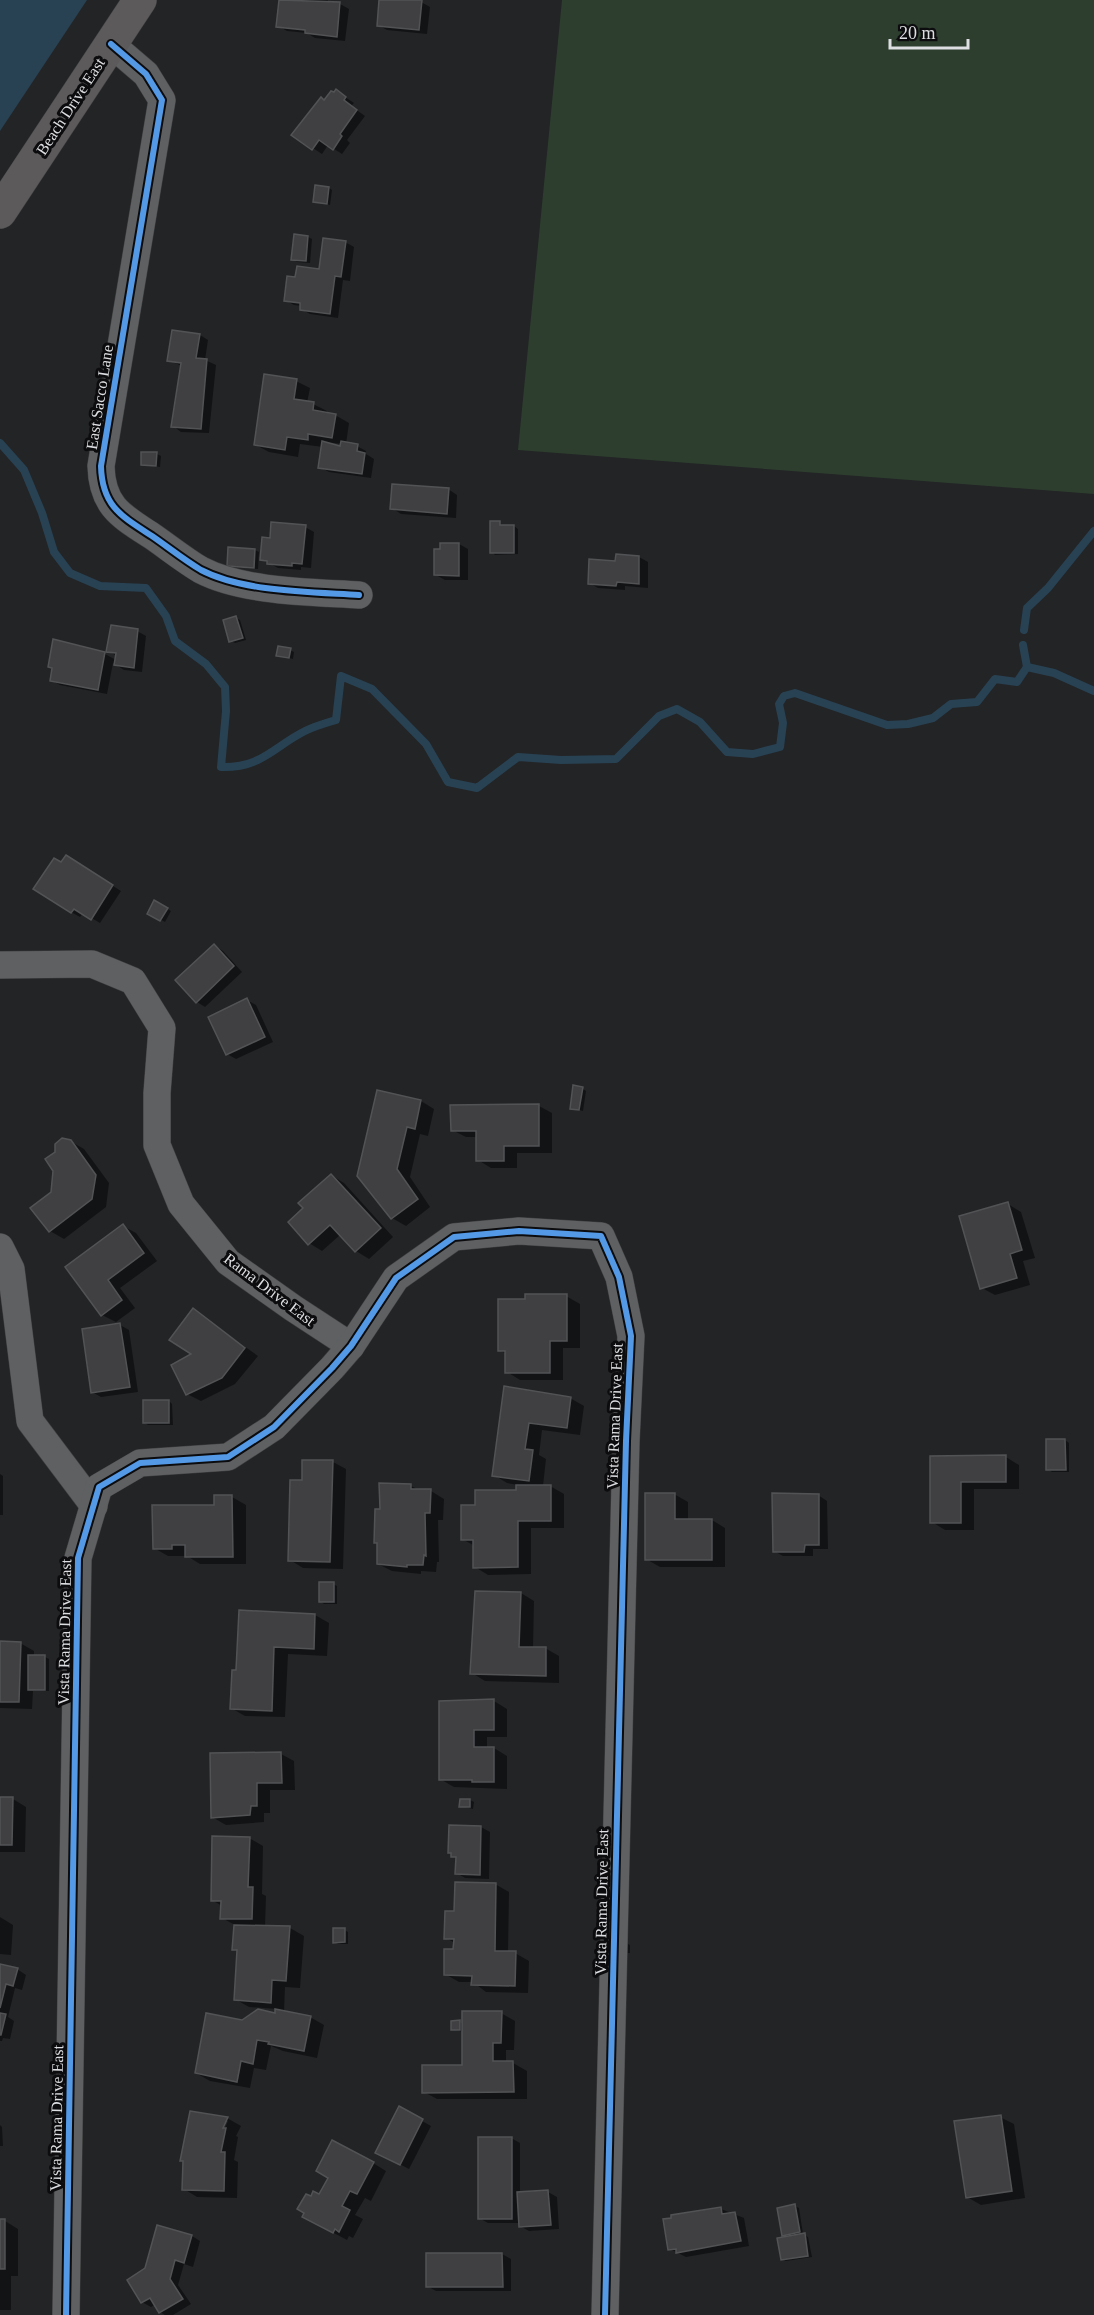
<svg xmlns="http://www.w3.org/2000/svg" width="1094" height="2315" viewBox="0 0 1094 2315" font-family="'Times New Roman',serif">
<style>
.green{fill:#2d3e2e}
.water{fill:#284253}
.shadow{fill:#0007;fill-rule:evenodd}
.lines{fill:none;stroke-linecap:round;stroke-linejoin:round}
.stream{stroke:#284253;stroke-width:8}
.building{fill:#404043;stroke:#525355;stroke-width:1.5}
.street-casing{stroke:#3f3f41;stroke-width:28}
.secondary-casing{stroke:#3f3f41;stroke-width:34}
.street{stroke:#5f6062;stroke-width:27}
.secondary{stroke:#5c5a5b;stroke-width:33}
.cycleway-casing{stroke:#0c0c0e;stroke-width:10}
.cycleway{stroke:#5399e6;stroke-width:6}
.labels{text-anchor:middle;stroke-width:6;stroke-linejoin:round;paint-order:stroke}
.street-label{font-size:16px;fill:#dddee1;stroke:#0c0c0e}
</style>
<rect width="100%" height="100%" fill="#232426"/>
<path class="green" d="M 562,0 L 1094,0 L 1094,494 L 518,450 Z"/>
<path class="water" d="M 0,0 L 87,0 L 0,131 Z"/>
<g class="shadow">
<path d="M 280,0 L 328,0 L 328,2 L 340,4 L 349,9 L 345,41 L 315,38 L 307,33 L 287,31 L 278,26 Z"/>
<path d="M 381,0 L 421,2 L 430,7 L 427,34 L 387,30 L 378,25 Z"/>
<path d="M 336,91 L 354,103 L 351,106 L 365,116 L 347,140 L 350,143 L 342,154 L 328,145 L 322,154 L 293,135 Z"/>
<path d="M 329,188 L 332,190 L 330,205 L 315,201 Z"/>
<path d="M 308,237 L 312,239 L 310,263 L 297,262 L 293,260 Z"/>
<path d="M 345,242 L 354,247 L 350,281 L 343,280 L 338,318 L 310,314 L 301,309 L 302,306 L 294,305 L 285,300 L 296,279 L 320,271 Z"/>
<path d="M 200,335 L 208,340 L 205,360 L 216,365 L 209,433 L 181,432 L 173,426 L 182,366 L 168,360 Z"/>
<path d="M 296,381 L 310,388 L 307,403 L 313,404 L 327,411 L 326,414 L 335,415 L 349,423 L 346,444 L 357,446 L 366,451 L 366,454 L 374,459 L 371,478 L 329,472 L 320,467 L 323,447 L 300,444 L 298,457 L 269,452 L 256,445 ZM 325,442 L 342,444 L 341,448 L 325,444 Z"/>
<path d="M 157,454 L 161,456 L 160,467 L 142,464 Z"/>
<path d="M 448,489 L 457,495 L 456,518 L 401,514 L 392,508 Z"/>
<path d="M 499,522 L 503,526 L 514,526 L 518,529 L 518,554 L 495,555 L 492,552 Z"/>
<path d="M 305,527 L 314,532 L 311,568 L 301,567 L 301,570 L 278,568 L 261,559 L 271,539 Z"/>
<path d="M 459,544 L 468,549 L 468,580 L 445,580 L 436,575 Z"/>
<path d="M 255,550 L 259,552 L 258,569 L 232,567 L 228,565 Z"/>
<path d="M 639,557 L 648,562 L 648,588 L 625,586 L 625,590 L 598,588 L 589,583 L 617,562 Z"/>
<path d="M 236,618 L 240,620 L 246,640 L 235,643 L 231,641 Z"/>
<path d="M 137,631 L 146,636 L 142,672 L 124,670 L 113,663 L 107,694 L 60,685 L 51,680 L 54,641 L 83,646 L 91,651 L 105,654 L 116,660 L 117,656 L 108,651 Z"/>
<path d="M 290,650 L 294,652 L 293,659 L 278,655 Z"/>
<path d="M 75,862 L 121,891 L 100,923 L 83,913 L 80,917 L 71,912 L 62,864 Z"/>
<path d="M 155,902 L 171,911 L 165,922 L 149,913 Z"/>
<path d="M 214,945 L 223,951 L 242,972 L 205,1007 L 197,1002 Z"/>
<path d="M 247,1000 L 256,1005 L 273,1042 L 236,1059 L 227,1054 Z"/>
<path d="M 582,1088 L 586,1091 L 583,1111 L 571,1108 Z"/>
<path d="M 378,1092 L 421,1101 L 434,1109 L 428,1136 L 420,1134 L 410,1177 L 430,1207 L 406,1226 L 392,1218 Z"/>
<path d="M 539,1106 L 552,1113 L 552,1153 L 517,1153 L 517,1168 L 491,1168 L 478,1160 L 477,1137 L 466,1137 L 452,1130 Z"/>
<path d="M 70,1141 L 84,1149 L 109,1183 L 106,1207 L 64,1239 L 50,1231 L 33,1208 L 52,1193 Z"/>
<path d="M 331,1175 L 344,1183 L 393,1237 L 369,1259 L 356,1251 L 340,1235 L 322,1251 L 309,1243 L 305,1208 Z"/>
<path d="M 1008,1204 L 1021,1212 L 1035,1258 L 1023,1261 L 1030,1285 L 995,1295 L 982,1288 Z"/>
<path d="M 123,1226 L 136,1233 L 157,1261 L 120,1288 L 135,1308 L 116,1322 L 102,1315 L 67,1267 Z"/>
<path d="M 566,1296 L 580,1304 L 580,1348 L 563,1348 L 563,1380 L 520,1380 L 507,1372 L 507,1354 L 499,1350 L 526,1301 Z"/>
<path d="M 193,1310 L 258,1356 L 235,1384 L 201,1401 L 187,1394 L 194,1355 Z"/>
<path d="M 120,1325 L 129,1330 L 138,1392 L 101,1397 L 92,1392 Z"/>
<path d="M 505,1388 L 570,1398 L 584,1406 L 580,1435 L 542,1430 L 539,1455 L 546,1459 L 543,1486 L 550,1486 L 564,1494 L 564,1528 L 531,1528 L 531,1574 L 488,1575 L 475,1567 L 475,1546 L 462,1539 L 476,1506 L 518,1491 L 518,1485 L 507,1483 L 494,1475 Z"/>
<path d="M 169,1401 L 172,1404 L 173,1425 L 148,1425 L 144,1422 Z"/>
<path d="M 1065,1440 L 1069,1443 L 1069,1472 L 1052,1472 L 1048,1469 Z"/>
<path d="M 931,1457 L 1006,1457 L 1019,1465 L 1019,1489 L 974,1489 L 974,1530 L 945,1530 L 932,1522 Z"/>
<path d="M 333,1462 L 346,1469 L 343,1569 L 303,1568 L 290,1560 L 303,1482 Z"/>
<path d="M 0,1474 L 3,1476 L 3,1515 L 0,1515 Z"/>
<path d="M 381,1484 L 411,1486 L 419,1490 L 431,1491 L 444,1499 L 443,1520 L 438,1520 L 439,1562 L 437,1562 L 436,1572 L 421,1571 L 421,1574 L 392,1571 L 378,1564 L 379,1544 L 375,1543 L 381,1511 Z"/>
<path d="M 674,1494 L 688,1502 L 688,1520 L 712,1520 L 725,1528 L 725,1567 L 660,1567 L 646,1559 Z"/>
<path d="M 818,1495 L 827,1501 L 828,1549 L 813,1549 L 813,1556 L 783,1556 L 774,1551 Z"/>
<path d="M 215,1497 L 232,1497 L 246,1505 L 246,1564 L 200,1564 L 187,1556 L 168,1556 L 154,1548 L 215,1507 Z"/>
<path d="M 333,1584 L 337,1586 L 337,1604 L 324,1604 L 320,1601 Z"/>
<path d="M 477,1593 L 521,1593 L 534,1601 L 533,1648 L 545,1648 L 559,1656 L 559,1683 L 485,1681 L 472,1673 Z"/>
<path d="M 240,1612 L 315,1615 L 329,1623 L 327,1656 L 288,1654 L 285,1717 L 245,1716 L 231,1708 L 237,1672 Z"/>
<path d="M 0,1643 L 20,1643 L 34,1651 L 34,1657 L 45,1657 L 49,1659 L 49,1691 L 33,1691 L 32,1709 L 0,1708 Z"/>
<path d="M 494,1701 L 507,1709 L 507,1737 L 487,1737 L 487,1748 L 494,1748 L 507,1756 L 507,1789 L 454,1787 L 440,1779 Z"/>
<path d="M 281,1754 L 294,1761 L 295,1790 L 270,1790 L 270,1813 L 264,1813 L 264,1822 L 226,1825 L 212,1817 Z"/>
<path d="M 0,1798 L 13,1799 L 26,1807 L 25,1852 L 0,1852 Z"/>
<path d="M 470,1800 L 474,1802 L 473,1809 L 461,1806 Z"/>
<path d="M 451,1827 L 481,1827 L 490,1832 L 489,1879 L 465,1878 L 457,1873 L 457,1859 L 453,1856 Z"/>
<path d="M 249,1838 L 263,1846 L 262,1894 L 266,1896 L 265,1927 L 290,1928 L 304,1936 L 300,1988 L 285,1987 L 284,2012 L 310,2017 L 324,2025 L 317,2058 L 283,2051 L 271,2046 L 266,2070 L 254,2068 L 250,2088 L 210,2081 L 196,2073 L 242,2021 L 276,2014 L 277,2009 L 249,2007 L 235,1999 L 238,1952 L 234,1949 L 235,1925 L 222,1918 L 222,1906 L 212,1900 Z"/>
<path d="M 495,1884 L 509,1892 L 508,1953 L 515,1953 L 529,1961 L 528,1993 L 486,1992 L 473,1982 L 459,1982 L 445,1974 L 455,1951 L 455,1943 L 446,1938 L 456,1913 Z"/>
<path d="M 0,1917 L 13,1925 L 11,1955 L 0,1954 Z"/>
<path d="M 344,1930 L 348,1932 L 348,1944 L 338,1944 L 334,1942 Z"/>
<path d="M 626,1943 L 630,1945 L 630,1953 L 624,1953 Z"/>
<path d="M 0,1966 L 17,1969 L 26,1975 L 22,1990 L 15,1988 L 8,2017 L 14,2021 L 10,2039 L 3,2038 L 2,2041 L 0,2041 Z"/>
<path d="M 501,2013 L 515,2021 L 514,2050 L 506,2050 L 506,2063 L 513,2063 L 527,2071 L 527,2099 L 437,2099 L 424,2092 L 463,2066 L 463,2032 L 453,2029 L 460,2022 L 463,2024 Z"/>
<path d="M 399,2108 L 431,2126 L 409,2169 L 386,2157 Z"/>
<path d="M 1000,2117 L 1014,2124 L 1025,2198 L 981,2205 L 967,2197 Z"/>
<path d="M 227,2118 L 241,2126 L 236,2136 L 238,2137 L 234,2160 L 238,2162 L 237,2198 L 197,2197 L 184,2189 L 184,2162 L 182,2161 ZM 224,2121 L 228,2121 L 222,2135 L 219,2134 Z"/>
<path d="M 0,2125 L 2,2127 L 3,2146 L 0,2146 Z"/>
<path d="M 511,2138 L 520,2143 L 520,2193 L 548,2192 L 557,2197 L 559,2229 L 529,2231 L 520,2226 L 520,2223 L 488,2223 L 479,2218 Z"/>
<path d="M 373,2163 L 386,2171 L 371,2201 L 365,2198 L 355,2215 L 363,2219 L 353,2238 L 349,2236 L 347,2240 L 317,2224 L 311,2198 L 320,2196 Z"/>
<path d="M 795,2206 L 799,2208 L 803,2234 L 808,2237 L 812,2257 L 786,2261 L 782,2259 L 789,2237 L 784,2235 Z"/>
<path d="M 721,2209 L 744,2218 L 749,2246 L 686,2257 L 670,2249 Z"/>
<path d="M 0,2221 L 5,2221 L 18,2229 L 18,2276 L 11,2276 L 11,2310 L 0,2310 Z"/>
<path d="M 192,2236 L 200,2241 L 193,2267 L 184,2264 L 178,2285 L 191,2304 L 173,2315 L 165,2315 L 160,2312 L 156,2304 L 151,2307 L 142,2302 Z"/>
<path d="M 502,2254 L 511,2259 L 511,2291 L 436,2291 L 427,2286 Z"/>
</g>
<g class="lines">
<g class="stream">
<path d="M 0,443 L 24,470 L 42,513 L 54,552 L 70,573 L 100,586 L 146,588 L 166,616 L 175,641 L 206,664 L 225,687 L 226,711 L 221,767 C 262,768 273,747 305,731 C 315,726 326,723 336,720 L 341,676 L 372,689 L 426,744 L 448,782 L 477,788 L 518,757 L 561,760 L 616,759 L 659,716 L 677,709 L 700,722 L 727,752 L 753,754 L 780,747 L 783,723 L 779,704 L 784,696 L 795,693 L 887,725 L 908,724 L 933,718 L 951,704 L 977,702 L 995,679 L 1017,682 L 1027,667 L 1023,645"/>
<path d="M 1024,630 L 1027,608 L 1048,588 L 1094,531"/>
<path d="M 1027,667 L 1054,673 L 1094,691"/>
</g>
</g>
<g class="building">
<path d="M 279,0 L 340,2 L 337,37 L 305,33 L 305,30 L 276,27 Z"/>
<path d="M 379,0 L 422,0 L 419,30 L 377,26 Z"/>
<path d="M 336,89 L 346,97 L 344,100 L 357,110 L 340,134 L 342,136 L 333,150 L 319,140 L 312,150 L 291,135 L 321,97 L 324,100 L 331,91 L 334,92 Z"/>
<path d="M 315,185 L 329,187 L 327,204 L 313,202 Z"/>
<path d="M 294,234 L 308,236 L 306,261 L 291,260 Z"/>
<path d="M 323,238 L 346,241 L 341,277 L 335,276 L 330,314 L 300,310 L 300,303 L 284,301 L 287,276 L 295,277 L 297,266 L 319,269 Z"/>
<path d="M 172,330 L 200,334 L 196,358 L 207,359 L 201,429 L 171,427 L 181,363 L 167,361 Z"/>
<path d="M 264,374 L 297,379 L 294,399 L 314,402 L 313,410 L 336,414 L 332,438 L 308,434 L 308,440 L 287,437 L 285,450 L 254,445 Z"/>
<path d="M 322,441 L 340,446 L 341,441 L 358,444 L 357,451 L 365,453 L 362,474 L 318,468 Z"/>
<path d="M 141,452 L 157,452 L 156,466 L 141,465 Z"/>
<path d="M 392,484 L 449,488 L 447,514 L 390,509 Z"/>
<path d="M 490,521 L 500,521 L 500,525 L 514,525 L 514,553 L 490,553 Z"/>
<path d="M 271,522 L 306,525 L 302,564 L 292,563 L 292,566 L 267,564 L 267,561 L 260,560 L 262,537 L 270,538 Z"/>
<path d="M 440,543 L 459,543 L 459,576 L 434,575 L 434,549 L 440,549 Z"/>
<path d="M 228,547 L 255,549 L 254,568 L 227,566 Z"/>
<path d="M 616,554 L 639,556 L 639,584 L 617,582 L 616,586 L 588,584 L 589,559 L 615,561 Z"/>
<path d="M 236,616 L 243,638 L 229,642 L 223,620 Z"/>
<path d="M 111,625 L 138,629 L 134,668 L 114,665 L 116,653 L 106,652 Z"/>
<path d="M 53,639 L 105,652 L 98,690 L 50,681 L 52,668 L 48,667 Z"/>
<path d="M 278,646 L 291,648 L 289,658 L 276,656 Z"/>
<path d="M 66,855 L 113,885 L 91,920 L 74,909 L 71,913 L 33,889 L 54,858 L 61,862 Z"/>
<path d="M 154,900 L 168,908 L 160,921 L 147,914 Z"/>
<path d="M 214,944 L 234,966 L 196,1003 L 175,980 Z"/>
<path d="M 247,998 L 265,1037 L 226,1055 L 208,1017 Z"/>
<path d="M 573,1085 L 583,1087 L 579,1110 L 570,1109 Z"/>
<path d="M 377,1090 L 421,1100 L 415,1129 L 407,1127 L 397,1169 L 418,1199 L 391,1219 L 357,1176 Z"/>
<path d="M 539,1104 L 539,1146 L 504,1146 L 504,1161 L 476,1161 L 476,1131 L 451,1131 L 450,1105 Z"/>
<path d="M 62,1138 L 71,1140 L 96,1175 L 92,1199 L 49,1232 L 30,1208 L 51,1192 L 53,1171 L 45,1159 L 55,1152 L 55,1144 Z"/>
<path d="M 331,1174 L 381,1228 L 355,1252 L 330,1225 L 308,1245 L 288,1222 L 303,1208 L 298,1203 Z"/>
<path d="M 1008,1202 L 1022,1250 L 1010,1254 L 1017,1278 L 980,1289 L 959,1216 Z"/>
<path d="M 123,1224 L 144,1253 L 108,1280 L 122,1300 L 101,1316 L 65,1267 Z"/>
<path d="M 525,1294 L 567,1294 L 567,1341 L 550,1341 L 550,1373 L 505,1373 L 505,1351 L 498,1351 L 498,1299 L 525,1299 Z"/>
<path d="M 193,1308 L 245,1348 L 222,1378 L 186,1395 L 171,1365 L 191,1354 L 169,1340 Z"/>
<path d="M 120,1323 L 130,1387 L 91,1393 L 82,1329 Z"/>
<path d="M 504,1386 L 571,1397 L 567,1428 L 529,1423 L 525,1449 L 533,1450 L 529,1481 L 492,1476 Z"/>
<rect x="143" y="1400" width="26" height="23"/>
<path d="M 1046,1439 L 1065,1439 L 1066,1470 L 1046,1470 Z"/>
<path d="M 1006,1455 L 1006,1482 L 961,1482 L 961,1523 L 930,1523 L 930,1456 Z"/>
<path d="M 302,1460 L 333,1460 L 330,1562 L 288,1561 L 290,1480 L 302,1480 Z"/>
<path d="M 379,1483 L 411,1484 L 411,1489 L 431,1489 L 430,1513 L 425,1513 L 426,1556 L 424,1555 L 423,1565 L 407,1565 L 407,1567 L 377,1564 L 377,1543 L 374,1543 L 375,1509 L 380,1509 Z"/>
<path d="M 516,1485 L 551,1485 L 551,1521 L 518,1521 L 518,1567 L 473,1568 L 473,1540 L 461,1540 L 461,1505 L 475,1505 L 475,1490 L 516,1490 Z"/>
<path d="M 645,1493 L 675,1493 L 675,1519 L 712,1519 L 712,1560 L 645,1560 Z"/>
<path d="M 772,1493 L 819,1494 L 819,1545 L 805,1545 L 804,1552 L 773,1552 Z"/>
<path d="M 214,1495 L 232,1495 L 233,1557 L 185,1557 L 185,1545 L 172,1545 L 172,1549 L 153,1549 L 152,1505 L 214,1505 Z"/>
<rect x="319" y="1582" width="15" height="20"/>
<path d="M 475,1591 L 521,1592 L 519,1647 L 546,1647 L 546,1676 L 470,1674 Z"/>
<path d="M 239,1610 L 315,1614 L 314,1649 L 274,1647 L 272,1711 L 230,1709 L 232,1670 L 236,1670 Z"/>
<path d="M 0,1641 L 21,1642 L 19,1702 L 0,1702 Z"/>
<rect x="28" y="1655" width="17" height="35"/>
<path d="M 494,1699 L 494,1730 L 474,1730 L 474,1747 L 494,1747 L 494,1782 L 472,1782 L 472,1780 L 439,1780 L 439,1701 Z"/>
<path d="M 281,1752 L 282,1783 L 257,1783 L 257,1806 L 251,1806 L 250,1815 L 211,1818 L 210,1753 Z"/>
<path d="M 0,1797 L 13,1797 L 12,1845 L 0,1845 Z"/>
<path d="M 460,1799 L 470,1799 L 470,1807 L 459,1807 Z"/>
<path d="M 449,1825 L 481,1826 L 480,1875 L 455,1874 L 456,1857 L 451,1857 L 451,1853 L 448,1853 Z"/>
<path d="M 212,1836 L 250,1837 L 248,1887 L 253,1887 L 252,1919 L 220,1919 L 221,1901 L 211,1901 Z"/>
<path d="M 455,1882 L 496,1883 L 495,1951 L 516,1951 L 515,1986 L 471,1985 L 472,1976 L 444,1975 L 444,1949 L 453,1949 L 454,1939 L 444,1939 L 445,1911 L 454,1911 Z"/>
<path d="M 234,1925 L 290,1926 L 286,1981 L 272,1980 L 271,2003 L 234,2000 L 237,1950 L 232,1950 Z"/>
<path d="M 333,1928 L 345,1928 L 345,1942 L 333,1943 Z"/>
<path d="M 0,1964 L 18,1968 L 13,1986 L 6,1984 L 0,2008 Z"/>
<path d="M 258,2009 L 275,2013 L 275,2009 L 311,2016 L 304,2051 L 268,2044 L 269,2042 L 257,2040 L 253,2064 L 241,2061 L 237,2082 L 195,2073 L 206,2013 L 242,2020 Z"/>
<path d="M 462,2011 L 502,2011 L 501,2043 L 493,2043 L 493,2061 L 513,2061 L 514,2092 L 422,2093 L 422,2065 L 462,2065 Z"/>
<path d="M 0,2013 L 6,2014 L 1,2035 L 0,2035 Z"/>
<path d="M 460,2020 L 460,2030 L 451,2030 L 451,2021 Z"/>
<path d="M 399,2106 L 423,2119 L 400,2165 L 375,2153 Z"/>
<path d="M 190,2111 L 228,2117 L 223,2128 L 226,2128 L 221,2152 L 225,2152 L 224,2191 L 182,2190 L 183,2161 L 180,2161 Z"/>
<path d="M 1001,2115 L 1012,2191 L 966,2198 L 954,2121 Z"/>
<rect x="478" y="2137" width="34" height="82"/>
<path d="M 332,2140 L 374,2162 L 357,2194 L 350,2191 L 342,2206 L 350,2210 L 339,2232 L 335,2229 L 333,2233 L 302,2217 L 304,2213 L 297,2209 L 306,2194 L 311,2196 L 313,2191 L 319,2194 L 328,2178 L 316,2171 Z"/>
<path d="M 548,2190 L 551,2225 L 519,2227 L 517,2192 Z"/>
<path d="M 795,2204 L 800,2232 L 782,2236 L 777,2208 Z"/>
<path d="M 721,2207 L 722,2214 L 735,2212 L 741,2241 L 676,2253 L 676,2249 L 668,2250 L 663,2219 L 671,2218 L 671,2215 Z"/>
<rect x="0" y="2219" width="5" height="50"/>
<path d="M 157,2225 L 192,2235 L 184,2263 L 175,2260 L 170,2279 L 183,2299 L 159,2313 L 150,2298 L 141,2303 L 127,2280 L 145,2268 Z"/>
<path d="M 805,2233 L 808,2256 L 781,2260 L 777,2238 Z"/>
<path d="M 426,2253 L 502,2253 L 503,2287 L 426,2287 Z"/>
</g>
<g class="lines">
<g class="street-casing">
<g id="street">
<path d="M 111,44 L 146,74 L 162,100 L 101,466 C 102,506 121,516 152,536 C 168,547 184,560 201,570 C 243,592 312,592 359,595"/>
<path d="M 0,965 L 92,964 L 133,981 L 162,1028 L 157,1093 L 157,1145 L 181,1204 L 228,1262 L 293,1308 L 351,1346"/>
<path d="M 0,1247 L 11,1269 L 30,1421 L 94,1506"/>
<path d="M 66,2315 L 78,1558 L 99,1487 L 140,1463 L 228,1457 L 274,1427 L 332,1368 L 351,1346 L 396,1278 L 454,1237 L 519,1231 L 601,1236 L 619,1277 L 631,1336 L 626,1441 L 605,2315"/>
</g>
</g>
<g class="secondary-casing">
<path id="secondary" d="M 0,212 L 140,0"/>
</g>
<use href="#street" class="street"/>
<use href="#secondary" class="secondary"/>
<g class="cycleway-casing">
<g id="cycleway">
<path d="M 111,44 L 146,74 L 162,100 L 101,466 C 102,506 121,516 152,536 C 168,547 184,560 201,570 C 243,592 312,592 359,595"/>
<path d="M 66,2315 L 78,1558 L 99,1487 L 140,1463 L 228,1457 L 274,1427 L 332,1368 L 351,1346 L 396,1278 L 454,1237 L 519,1231 L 601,1236 L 619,1277 L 631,1336 L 626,1441 L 605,2315"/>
</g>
</g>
<use href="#cycleway" class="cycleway"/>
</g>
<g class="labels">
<g class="street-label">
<text transform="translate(70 106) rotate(-57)" y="6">Beach Drive East</text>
<text transform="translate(99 397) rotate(-81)" y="6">East Sacco Lane</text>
<text transform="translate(270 1289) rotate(37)" y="6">Rama Drive East</text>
<text transform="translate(614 1416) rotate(-88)" y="6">Vista Rama Drive East</text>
<text transform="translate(64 1632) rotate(-89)" y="6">Vista Rama Drive East</text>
<text transform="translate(601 1902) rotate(-89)" y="6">Vista Rama Drive East</text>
<text transform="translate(56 2118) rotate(-89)" y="6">Vista Rama Drive East</text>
</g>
</g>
<path d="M890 39v9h78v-9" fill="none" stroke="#dddee1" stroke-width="3"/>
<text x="899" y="39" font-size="18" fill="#dddee1" stroke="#0c0c0e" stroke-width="4.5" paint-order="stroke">20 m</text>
</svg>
